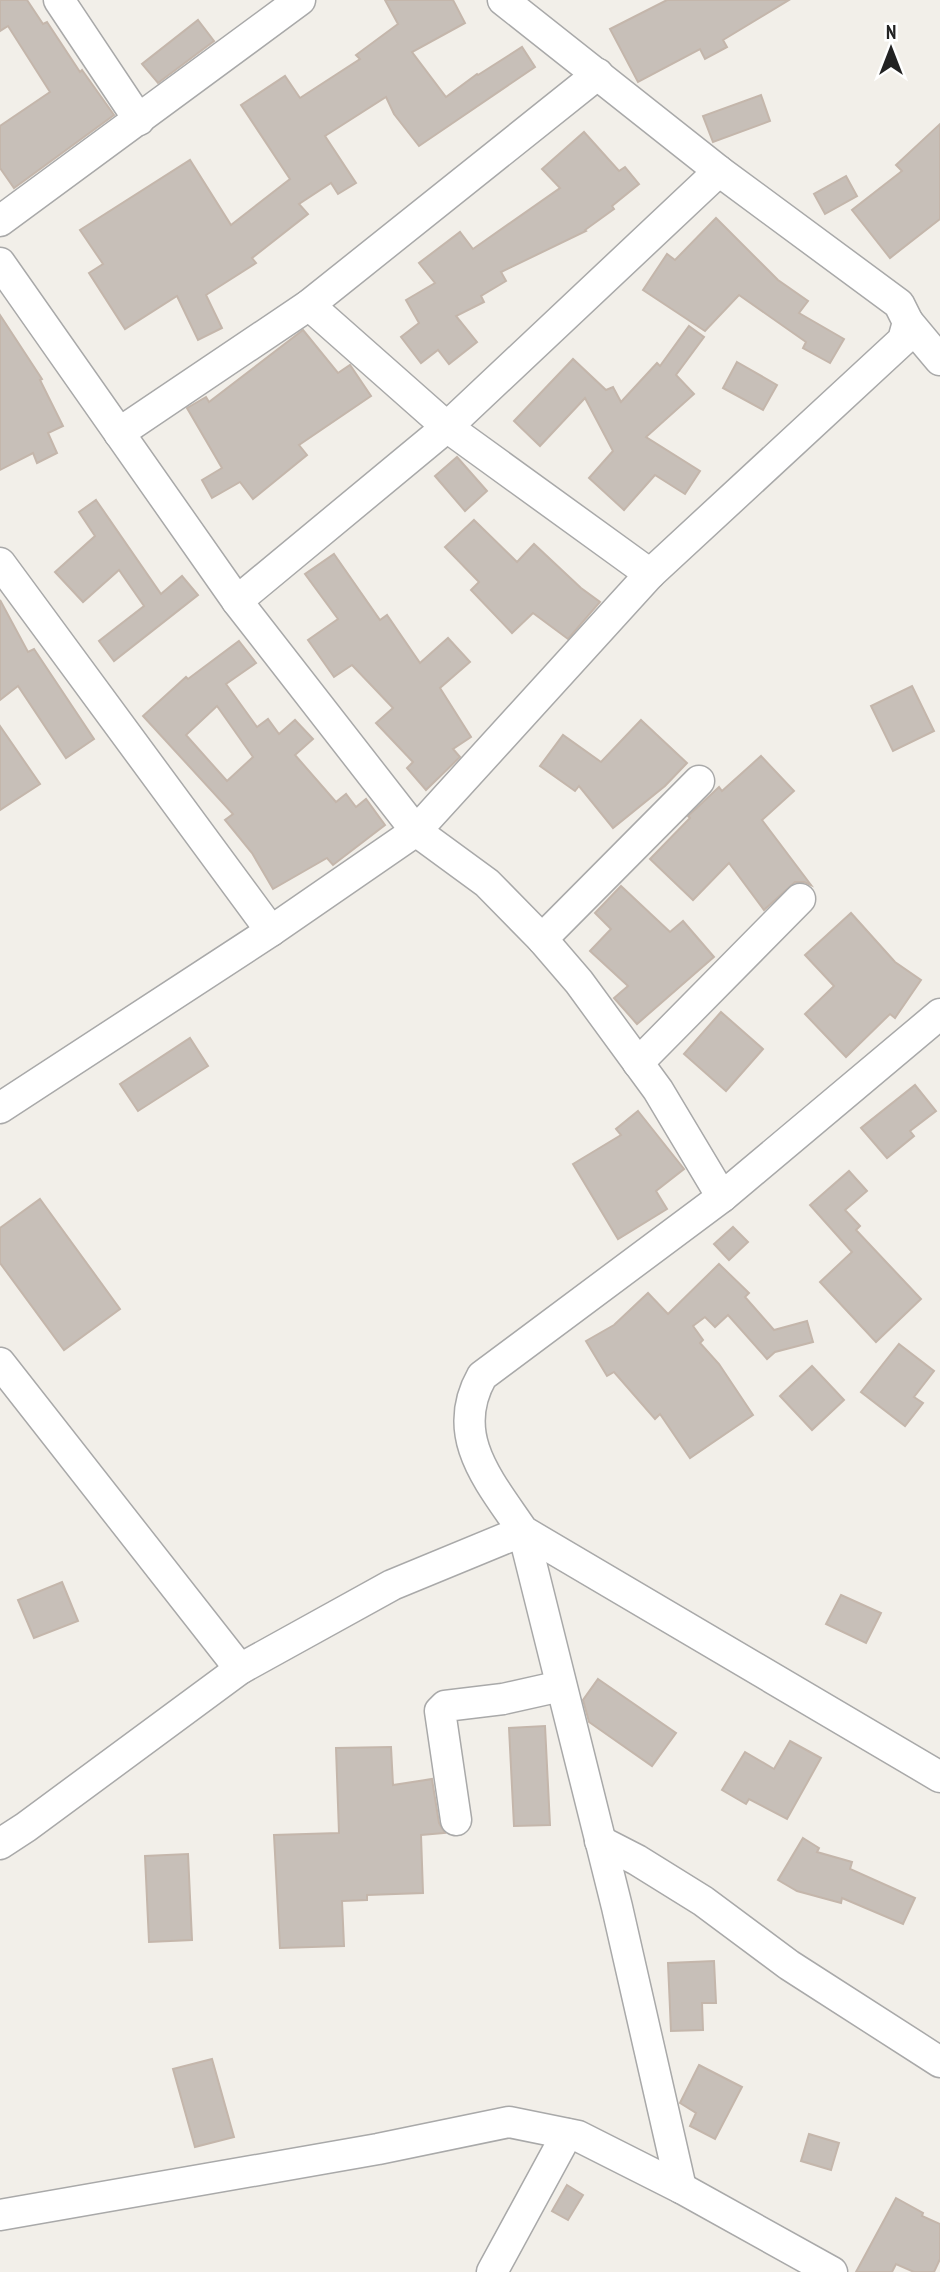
<svg xmlns="http://www.w3.org/2000/svg" width="940" height="2272" viewBox="0 0 940 2272" font-family="'PT Sans Narrow',sans-serif">
<style>
.building{fill:#c7bfb8;stroke:#c4b6ab;stroke-width:2;fill-rule:evenodd}
.lines{fill:none;stroke-linecap:round;stroke-linejoin:round}
.minor-casing{stroke:#a9a9a9;stroke-width:33}
.minor{stroke:#fff;stroke-width:30}
</style>
<rect width="100%" height="100%" fill="#f2efe9"/>
<g class="building">
<path d="M 0,0 L 27,0 L 43,24 L 47,22 L 80,72 L 82,70 L 114,115 L 14,188 L 0,168 L 0,126 L 50,92 L 8,26 L 0,31 Z"/>
<path d="M 385,0 L 453,0 L 465,23 L 412,52 L 446,97 L 477,74 L 478,75 L 522,47 L 535,67 L 419,146 L 394,114 L 386,97 L 325,136 L 356,183 L 338,194 L 331,183 L 299,204 L 308,214 L 252,258 L 256,263 L 206,295 L 222,328 L 198,340 L 177,296 L 125,329 L 89,273 L 103,264 L 80,230 L 190,160 L 231,225 L 290,179 L 241,105 L 285,76 L 300,98 L 360,59 L 356,55 L 398,24 Z"/>
<path d="M 667,0 L 789,0 L 723,40 L 727,47 L 705,59 L 700,49 L 638,82 L 610,29 Z"/>
<path d="M 198,20 L 214,41 L 158,83 L 142,64 Z"/>
<path d="M 761,95 L 770,121 L 713,142 L 703,116 Z"/>
<path d="M 940,124 L 940,219 L 890,258 L 852,210 L 902,171 L 896,165 Z"/>
<path d="M 584,132 L 619,171 L 625,167 L 639,184 L 612,206 L 614,209 L 585,230 L 586,231 L 501,272 L 506,281 L 481,296 L 484,302 L 456,316 L 477,342 L 449,364 L 438,350 L 421,363 L 401,337 L 419,323 L 406,300 L 435,283 L 419,263 L 460,232 L 473,249 L 560,188 L 542,169 Z"/>
<path d="M 846,176 L 857,196 L 825,214 L 814,194 Z"/>
<path d="M 716,218 L 778,280 L 808,301 L 799,313 L 844,339 L 830,363 L 803,348 L 806,342 L 739,295 L 705,331 L 643,290 L 667,254 L 675,260 Z"/>
<path d="M 0,315 L 42,379 L 40,380 L 63,426 L 48,433 L 57,453 L 37,463 L 33,453 L 0,470 Z"/>
<path d="M 689,326 L 704,337 L 676,375 L 694,394 L 646,437 L 700,471 L 685,494 L 655,475 L 624,510 L 589,478 L 613,451 L 585,398 L 540,446 L 514,421 L 573,359 L 606,390 L 613,387 L 621,402 L 657,363 L 660,366 Z"/>
<path d="M 303,330 L 338,373 L 350,365 L 371,396 L 299,445 L 307,455 L 253,499 L 240,482 L 212,498 L 202,480 L 222,468 L 187,408 L 206,397 L 209,402 Z"/>
<path d="M 737,362 L 777,385 L 763,410 L 723,388 Z"/>
<path d="M 457,457 L 487,491 L 465,511 L 435,476 Z"/>
<path d="M 96,500 L 161,594 L 182,576 L 198,595 L 114,661 L 99,641 L 144,606 L 119,570 L 83,602 L 55,572 L 95,536 L 79,512 Z"/>
<path d="M 474,520 L 517,562 L 534,544 L 581,588 L 600,602 L 568,639 L 533,613 L 512,633 L 471,590 L 479,582 L 445,547 Z"/>
<path d="M 334,554 L 380,620 L 387,615 L 420,663 L 448,638 L 470,662 L 440,688 L 471,737 L 453,749 L 460,757 L 426,790 L 407,768 L 413,762 L 376,723 L 393,708 L 352,665 L 334,677 L 308,640 L 338,619 L 305,574 Z"/>
<path d="M 0,600 L 28,652 L 34,649 L 94,739 L 66,758 L 18,686 L 0,700 Z"/>
<path d="M 239,641 L 256,663 L 226,684 L 257,727 L 268,719 L 279,734 L 295,720 L 313,739 L 295,755 L 336,802 L 346,794 L 356,807 L 366,799 L 385,825 L 333,865 L 327,858 L 273,889 L 252,853 L 225,820 L 233,814 L 143,716 L 186,677 L 188,679 ZM 217,706 L 253,757 L 227,781 L 186,735 Z"/>
<path d="M 912,686 L 934,731 L 893,751 L 871,706 Z"/>
<path d="M 641,720 L 687,763 L 665,786 L 613,828 L 579,786 L 575,791 L 540,766 L 563,735 L 601,762 Z"/>
<path d="M 0,726 L 40,784 L 0,810 Z"/>
<path d="M 761,756 L 794,791 L 762,820 L 811,885 L 804,882 L 795,882 L 764,910 L 729,863 L 693,900 L 650,859 L 690,818 L 688,816 L 702,803 L 719,787 L 722,791 Z"/>
<path d="M 621,886 L 670,932 L 683,921 L 714,957 L 637,1024 L 614,998 L 628,986 L 590,951 L 611,929 L 595,913 Z"/>
<path d="M 851,913 L 895,962 L 921,980 L 895,1018 L 890,1014 L 846,1057 L 805,1014 L 834,986 L 805,955 Z"/>
<path d="M 721,1012 L 763,1049 L 726,1091 L 684,1054 Z"/>
<path d="M 190,1038 L 208,1066 L 138,1111 L 120,1084 Z"/>
<path d="M 915,1085 L 936,1111 L 910,1131 L 914,1136 L 887,1158 L 861,1128 Z"/>
<path d="M 638,1111 L 684,1169 L 656,1191 L 667,1209 L 618,1239 L 573,1164 L 621,1135 L 616,1129 Z"/>
<path d="M 849,1171 L 867,1191 L 845,1210 L 860,1226 L 856,1230 L 921,1299 L 876,1342 L 820,1282 L 852,1252 L 810,1205 Z"/>
<path d="M 40,1199 L 120,1309 L 64,1350 L 0,1263 L 0,1228 Z"/>
<path d="M 733,1227 L 748,1242 L 729,1260 L 714,1244 Z"/>
<path d="M 719,1264 L 749,1293 L 745,1297 L 774,1330 L 807,1321 L 813,1342 L 775,1352 L 767,1359 L 728,1315 L 715,1327 L 705,1317 L 693,1326 L 703,1340 L 700,1343 L 719,1364 L 753,1415 L 690,1458 L 660,1414 L 655,1419 L 614,1372 L 607,1376 L 586,1341 L 614,1325 L 648,1293 L 668,1314 Z"/>
<path d="M 899,1344 L 934,1371 L 914,1397 L 923,1403 L 905,1426 L 861,1392 Z"/>
<path d="M 812,1366 L 844,1400 L 812,1430 L 780,1396 Z"/>
<path d="M 62,1582 L 78,1621 L 34,1638 L 18,1600 Z"/>
<path d="M 841,1595 L 881,1613 L 866,1643 L 826,1624 Z"/>
<path d="M 598,1679 L 676,1733 L 652,1766 L 589,1722 L 583,1700 Z"/>
<path d="M 545,1726 L 550,1825 L 514,1826 L 509,1728 Z"/>
<path d="M 790,1741 L 821,1758 L 787,1819 L 749,1799 L 746,1804 L 722,1790 L 745,1752 L 774,1769 Z"/>
<path d="M 391,1747 L 393,1785 L 432,1779 L 439,1823 L 445,1833 L 421,1835 L 423,1893 L 367,1895 L 367,1900 L 342,1901 L 344,1946 L 280,1948 L 274,1835 L 339,1833 L 336,1748 Z"/>
<path d="M 803,1838 L 819,1848 L 817,1852 L 852,1862 L 850,1869 L 915,1898 L 903,1924 L 842,1898 L 841,1903 L 797,1891 L 778,1880 Z"/>
<path d="M 188,1854 L 192,1940 L 149,1942 L 145,1856 Z"/>
<path d="M 714,1961 L 716,2003 L 702,2003 L 703,2030 L 671,2031 L 668,1963 Z"/>
<path d="M 212,2059 L 234,2137 L 195,2147 L 173,2069 Z"/>
<path d="M 699,2065 L 742,2087 L 715,2139 L 690,2126 L 696,2113 L 680,2103 Z"/>
<path d="M 809,2134 L 839,2143 L 831,2170 L 801,2161 Z"/>
<path d="M 567,2185 L 583,2195 L 568,2220 L 552,2211 Z"/>
<path d="M 896,2198 L 923,2213 L 922,2216 L 940,2224 L 940,2259 L 934,2272 L 914,2272 L 896,2264 L 892,2272 L 856,2272 Z"/>
</g>
<g class="lines">
<g class="minor-casing">
<g id="minor">
<path d="M 59,0 L 139,120"/>
<path d="M 0,221 L 300,0"/>
<path d="M 0,263 L 237,601 L 416,831 L 487,883 L 542,939 L 579,982 L 658,1090 L 722,1197"/>
<path d="M 309,305 L 447,427 L 650,574"/>
<path d="M 908,322 L 940,360"/>
<path d="M 119,433 L 309,305 L 598,74"/>
<path d="M 0,563 L 271,931"/>
<path d="M 237,601 L 447,427 L 719,171"/>
<path d="M 542,939 L 699,781"/>
<path d="M 940,1014 L 722,1197 L 482,1376 C 448,1436 490,1482 523,1531 L 940,1777"/>
<path d="M 638,1063 L 800,899"/>
<path d="M 0,1108 L 271,931 L 416,831 L 650,574 L 903,340 L 908,322 L 899,304 L 719,171 L 503,0"/>
<path d="M 0,1363 L 240,1669"/>
<path d="M 456,1820 L 440,1711 L 445,1706 L 503,1699 L 561,1686"/>
<path d="M 600,1841 L 637,1860 L 703,1901 L 789,1965 L 940,2062"/>
<path d="M 0,1844 L 26,1827 L 240,1669 L 392,1585 L 523,1531 L 617,1907 L 681,2188"/>
<path d="M 0,2215 L 378,2149 L 509,2122 L 578,2136 L 681,2188 L 832,2272"/>
<path d="M 492,2272 L 567,2134"/>
</g>
</g>
<use href="#minor" class="minor"/>
</g>
<g transform="translate(891 49)" stroke="#ffffff" stroke-width="5" paint-order="stroke">
<path d="M0-5L12 26L0 18L-12 26Z" fill="#222222"/>
<text y="-10" font-size="19" font-weight="bold" text-anchor="middle" fill="#222222">N</text>
</g>
</svg>
